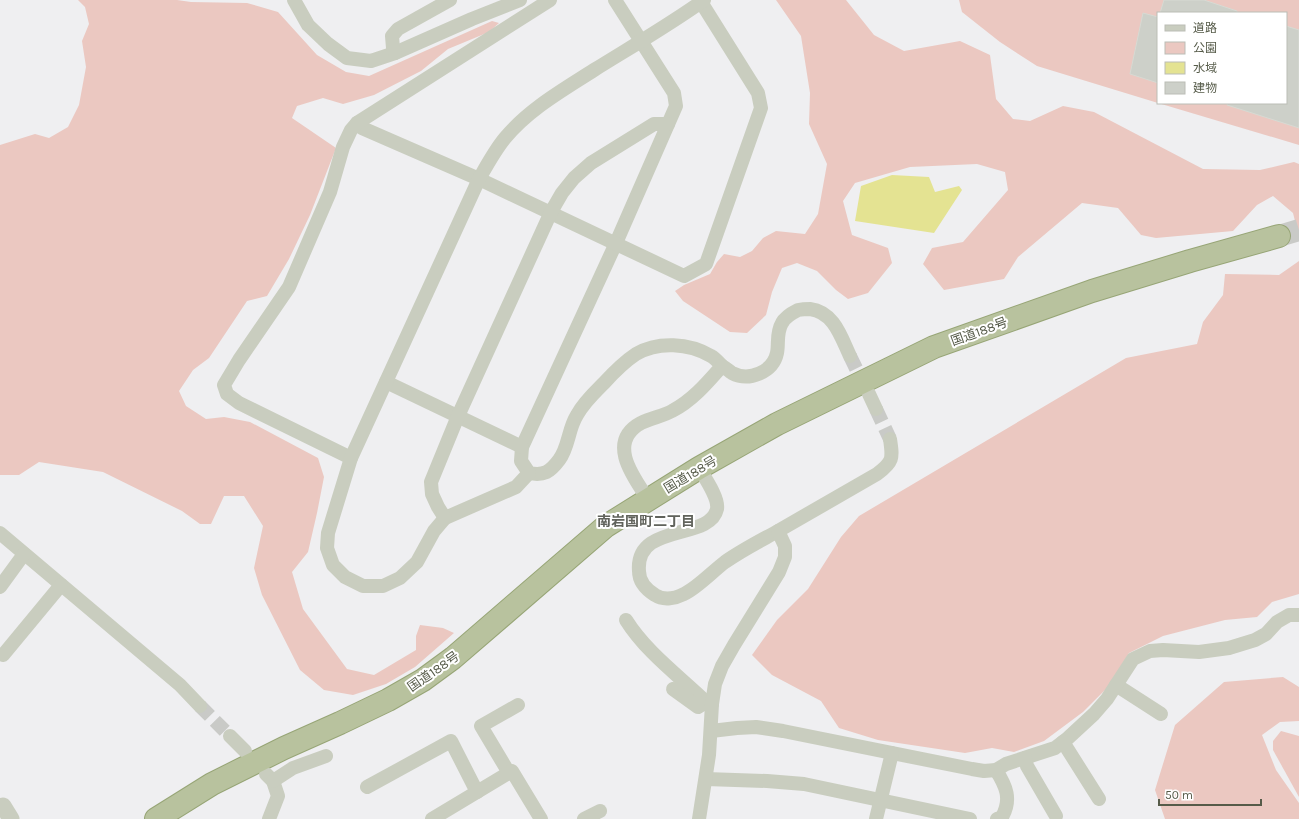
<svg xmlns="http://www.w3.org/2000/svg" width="1299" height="819" viewBox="0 0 1299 819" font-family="Karla,'Noto Sans JP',sans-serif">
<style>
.green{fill:#ebc8c1}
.water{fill:#e4e392}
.building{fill:#cdd0c9;stroke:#d7dad3}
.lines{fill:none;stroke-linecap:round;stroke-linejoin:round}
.minor-tunnel{stroke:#c9cac7;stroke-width:14;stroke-dasharray:14 7;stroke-linecap:butt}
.trunk-tunnel{stroke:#c9cac7;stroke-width:22;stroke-dasharray:22 11;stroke-linecap:butt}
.trunk-casing{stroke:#97a576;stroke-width:24}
.minor{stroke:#c9cdbf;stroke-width:14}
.tertiary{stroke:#c9cdbf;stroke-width:17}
.trunk{stroke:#b8c29e;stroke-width:22}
.labels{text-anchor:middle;stroke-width:4;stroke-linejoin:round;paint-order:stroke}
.street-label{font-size:13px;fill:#565b49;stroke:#fff}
.neighbourhood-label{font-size:14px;font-weight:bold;fill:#61635c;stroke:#fff}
</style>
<rect width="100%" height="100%" fill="#efeff1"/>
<g class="green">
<path d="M 78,0 L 177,0 L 191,2 L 247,3 L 278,12 L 317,55 L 346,72 L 369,76 L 492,21 L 499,23 L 489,32 L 448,49 L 421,71 L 374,95 L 343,104 L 323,98 L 297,106 L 292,118 L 336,148 L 310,215 L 289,259 L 267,296 L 247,301 L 209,358 L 193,370 L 179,391 L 186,406 L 206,419 L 224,417 L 250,422 L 318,458 L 324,477 L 317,513 L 308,552 L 292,572 L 303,609 L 347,669 L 374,675 L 416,650 L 416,636 L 420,625 L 443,628 L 454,633 L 415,667 L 386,684 L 353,695 L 324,690 L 300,670 L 262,595 L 254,568 L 263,526 L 244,496 L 224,496 L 211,524 L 200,524 L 182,511 L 103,472 L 39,462 L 19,475 L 0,475 L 0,145 L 35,134 L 49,138 L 68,127 L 79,105 L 86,67 L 82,41 L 89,24 L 85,7 Z"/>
<path d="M 776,0 L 846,0 L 874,35 L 904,51 L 960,41 L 990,55 L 996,99 L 1013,119 L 1030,121 L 1063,106 L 1094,112 L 1203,169 L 1260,170 L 1294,162 L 1299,164 L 1299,237 L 1293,213 L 1273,196 L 1257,205 L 1233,231 L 1156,238 L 1141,235 L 1118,208 L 1082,203 L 1018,257 L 1004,279 L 944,290 L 923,264 L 932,248 L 963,242 L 1008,190 L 1005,172 L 977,164 L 910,167 L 855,183 L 843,201 L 852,235 L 888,248 L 892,263 L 868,293 L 848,299 L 836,290 L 817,271 L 797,263 L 782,268 L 772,292 L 766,315 L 747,333 L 730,332 L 683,301 L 675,291 L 684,285 L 710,274 L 717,262 L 724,254 L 740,257 L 752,251 L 763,238 L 776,231 L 805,234 L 818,214 L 827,164 L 809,124 L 810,93 L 801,36 Z"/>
<path d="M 959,0 L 1299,0 L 1299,145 L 1158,103 L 1286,103 L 1286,13 L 1158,13 L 1158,103 L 1037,66 L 1000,42 L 962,12 Z"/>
<path d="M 1299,261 L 1299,594 L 1272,602 L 1257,617 L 1225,620 L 1163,636 L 1129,653 L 1109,686 L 1083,712 L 1044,741 L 1014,752 L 992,748 L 965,753 L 878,740 L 839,728 L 821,701 L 772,675 L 752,655 L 777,620 L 808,589 L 841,537 L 859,516 L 1126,358 L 1197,344 L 1203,322 L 1223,295 L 1225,274 L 1279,275 Z"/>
<path d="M 1283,677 L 1299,687 L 1299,721 L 1280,722 L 1262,735 L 1276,770 L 1299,803 L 1299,819 L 1165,819 L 1155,790 L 1175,725 L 1224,682 Z"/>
<path d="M 1281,731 L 1299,736 L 1299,797 L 1273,750 L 1273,741 Z"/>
</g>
<path class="water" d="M 892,175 L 929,177 L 935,192 L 959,186 L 962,190 L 934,233 L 855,221 L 861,186 Z"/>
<g class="building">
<path d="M 1164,0 L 1204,0 L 1237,11 L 1237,13 L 1160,13 Z"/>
<path d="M 1143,13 L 1158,17 L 1158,83 L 1130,74 Z"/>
<path d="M 1286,26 L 1299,30 L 1299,128 L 1227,105 L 1228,103 L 1286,103 Z"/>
</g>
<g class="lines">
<g class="minor-tunnel">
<path d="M 850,356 L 866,389"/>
<path d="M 876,409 L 890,439"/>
<path d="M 200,706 L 230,736"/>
</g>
<path class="trunk-tunnel" d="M 1279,236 L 1299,230"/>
<g class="trunk-casing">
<path id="trunk" d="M 156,819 L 212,784 L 284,748 L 340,723 L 388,700 L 423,680 L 453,658 L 606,526 L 699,468 L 777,424 L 934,347 L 1092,291 L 1190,261 L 1279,236"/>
</g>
<g class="minor">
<path d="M 294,0 L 308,25 L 328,44 L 347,58 L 371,61 L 395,53 L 472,19 L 520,0"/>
<path d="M 615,0 L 674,93 L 676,106 L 616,243 L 522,447 L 521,461 L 529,473 C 544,476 550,472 559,460 C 569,447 568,429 577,415 C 584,402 594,393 604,383 C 614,372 624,362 636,354 C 658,341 689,343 711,356 C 715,358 719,363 722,366 C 708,382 692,401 672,411 C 663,416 651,418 641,423 C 606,442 634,478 648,499"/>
<path d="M 395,53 L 393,48 L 392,36 L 398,29 L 450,0"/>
<path d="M 357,123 L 362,128 L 479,179 L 684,276 L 706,264 L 761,108 L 758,93 L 701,2"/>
<path d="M 722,366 C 726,368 729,371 732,373 C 749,382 773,372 777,353 C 779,343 776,333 782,323 C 785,317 792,313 798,310 C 803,309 806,309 810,309 C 834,312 841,337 850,356"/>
<path d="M 386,382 L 522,447"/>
<path d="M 869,394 L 876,409"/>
<path d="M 351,458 L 239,403 L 227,394 L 224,385 L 239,360 L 289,287 L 330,192 L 343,147 L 351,130 L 357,123 L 550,0"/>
<path d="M 699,468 C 705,478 719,498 717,509 C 710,541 635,522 639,571 C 639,582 647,590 655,595 C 664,601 676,598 684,594 C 697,588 713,571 725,562 C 742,550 760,541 778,531"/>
<path d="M 529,473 L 516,487 L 445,518 L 434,531 L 417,562 L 400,578 L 383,586 L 363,586 L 345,577 L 333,565 L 327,548 L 328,533 L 351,458 L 479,179 C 487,165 495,150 505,138 C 529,109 563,90 594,70 C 631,47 669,25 704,0"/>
<path d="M 445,518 L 438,507 L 432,494 L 431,482 L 458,416 L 551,212 L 562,193 L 574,178 L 591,163 L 654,124 L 668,124"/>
<path d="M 0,533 L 180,685 L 200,706"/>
<path d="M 0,587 L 24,554"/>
<path d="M 626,620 C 646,652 679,676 706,702 L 712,704"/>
<path d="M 3,655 L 61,585"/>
<path d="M 1116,685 L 1161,714"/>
<path d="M 673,689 L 698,707 L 706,702"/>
<path d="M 711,731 L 737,728 L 756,727 L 783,731 L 972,769 L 984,771 L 996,770 L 1006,764 L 1055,748 L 1068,738 L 1094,714 L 1107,699 L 1133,659 L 1150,651 L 1163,650 L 1199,652 L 1229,648 L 1255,640 L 1266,634 L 1277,622 L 1289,615 L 1299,615"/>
<path d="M 230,736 L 245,751"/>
<path d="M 1063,742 L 1099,799"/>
<path d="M 1025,758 L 1027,766 L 1056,816"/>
<path d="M 996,770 C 1006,786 1012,799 1002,817 L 997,819"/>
<path d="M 509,773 L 481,726 L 518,705"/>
<path d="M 266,774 L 273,781 L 278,796 L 269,819"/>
<path d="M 706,779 L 767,781 L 804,784 L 970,819"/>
<path d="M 273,781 L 293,768 L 326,756"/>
<path d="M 367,787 L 451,741 L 477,792"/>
<path d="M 432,819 L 512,771 L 541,819"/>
<path d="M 584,819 L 600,811"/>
<path d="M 699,819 L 709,755 L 712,704 L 715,684 L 722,666 L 734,645 L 779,572 L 785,557 L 785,546 L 778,531 L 877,474 C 893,462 893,459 890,439"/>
<path d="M 876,819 L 892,753"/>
</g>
<path class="tertiary" d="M 3,806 L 11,819"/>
<use href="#trunk" class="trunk"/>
</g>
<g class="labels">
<g class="street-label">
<text transform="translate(979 331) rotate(-20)" y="5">国道188号</text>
<text transform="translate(690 474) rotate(-31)" y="5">国道188号</text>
<text transform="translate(433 671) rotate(-35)" y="5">国道188号</text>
</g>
<g class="neighbourhood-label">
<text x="646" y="526">南岩国町二丁目</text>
</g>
</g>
<rect x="1157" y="12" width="130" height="92" fill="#ffffff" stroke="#bbbdb6"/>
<rect x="1165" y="25" width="20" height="6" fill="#c9cdbf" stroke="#bbbdb6"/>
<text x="1193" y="32" font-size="12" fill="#565b49">道路</text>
<rect x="1165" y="42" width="20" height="12" fill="#ebc8c1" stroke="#bbbdb6"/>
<text x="1193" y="52" font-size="12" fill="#565b49">公園</text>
<rect x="1165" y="62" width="20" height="12" fill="#e4e392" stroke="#bbbdb6"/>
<text x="1193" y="72" font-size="12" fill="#565b49">水域</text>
<rect x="1165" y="82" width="20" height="12" fill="#cdd0c9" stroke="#bbbdb6"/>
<text x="1193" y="92" font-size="12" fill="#565b49">建物</text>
<path d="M1159 799v6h102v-6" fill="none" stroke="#565b49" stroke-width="2"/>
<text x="1165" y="799" font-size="12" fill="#565b49" stroke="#ffffff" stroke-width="3" paint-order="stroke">50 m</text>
</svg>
